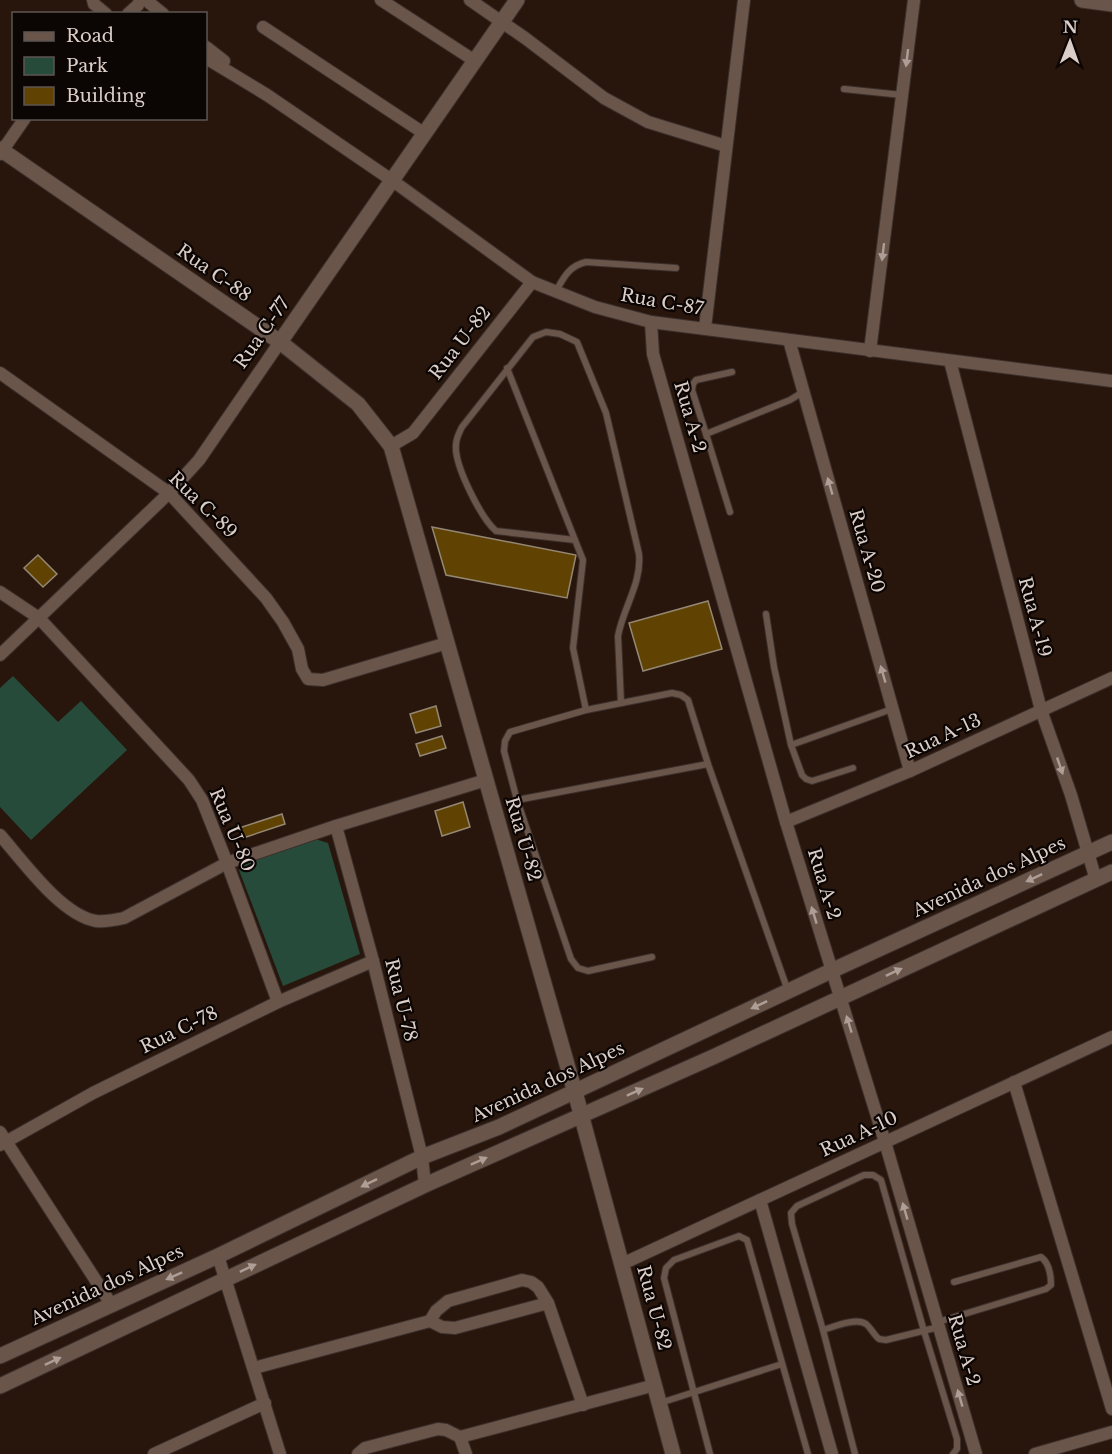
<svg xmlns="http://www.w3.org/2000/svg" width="1112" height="1454" viewBox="0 0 1112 1454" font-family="'Libre Baskerville',serif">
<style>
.green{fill:#274b3a}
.building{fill:#604202;stroke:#948874;stroke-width:1.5}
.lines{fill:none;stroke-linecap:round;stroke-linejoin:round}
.service-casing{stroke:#3c302c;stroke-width:8}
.minor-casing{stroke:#3c302c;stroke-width:14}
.tertiary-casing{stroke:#3c302c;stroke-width:17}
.secondary-casing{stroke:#3c302c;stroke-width:17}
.service{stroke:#6a554b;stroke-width:6}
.minor{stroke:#6a554b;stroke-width:12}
.tertiary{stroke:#6a554b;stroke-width:15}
.secondary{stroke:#6a554b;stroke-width:15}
.oneway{fill:#ae9e96}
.labels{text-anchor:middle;stroke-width:4.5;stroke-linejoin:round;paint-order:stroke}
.street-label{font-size:18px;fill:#dbcec8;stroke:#0b0503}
</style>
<rect width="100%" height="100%" fill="#28160d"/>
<g class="green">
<path d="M 13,676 L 58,722 L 81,701 L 127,750 L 31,840 L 0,807 L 0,688 Z"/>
<path d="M 315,839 L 328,843 L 360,954 L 283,986 L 239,870 L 247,859 Z"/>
</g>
<g class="building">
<path d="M 432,527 L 576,555 L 567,598 L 446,575 Z"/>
<path d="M 38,555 L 57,574 L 43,587 L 24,568 Z"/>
<path d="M 708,601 L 722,649 L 643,671 L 629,623 Z"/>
<path d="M 436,706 L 441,726 L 416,733 L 410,714 Z"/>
<path d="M 442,736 L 446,748 L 420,756 L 416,744 Z"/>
<path d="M 463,802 L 470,827 L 442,836 L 435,811 Z"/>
<path d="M 282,814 L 285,824 L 243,838 L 239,828 Z"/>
</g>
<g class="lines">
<g class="service-casing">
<g id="service">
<path d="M 844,89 L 902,95"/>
<path d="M 556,291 C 564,277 569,266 586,262 L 676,268"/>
<path d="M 507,368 L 575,540"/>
<path d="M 706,434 L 692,390 L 693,384 L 696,380 L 732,372"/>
<path d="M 730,512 L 706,434 L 790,400 L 803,392"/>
<path d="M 766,614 L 774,667 L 791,745 L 802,775 L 806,779 L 812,781 L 853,768"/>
<path d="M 586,710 L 573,648 L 583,560 L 575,540 L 496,531 C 481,518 454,465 456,445 C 456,438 459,433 462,427 L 533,337 L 546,332 L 560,334 L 577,342 L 606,413 L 639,554 C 642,583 623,608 618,636 L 621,703"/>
<path d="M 791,745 L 892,709"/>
<path d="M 517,800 L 504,751 L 505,741 L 510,732 L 586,710 L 672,693 L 681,695 L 688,700 L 708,764"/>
<path d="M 652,957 L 588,971 L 578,968 L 571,959 L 517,800 L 708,764 L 788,991"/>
<path d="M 938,1322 L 1046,1289 L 1051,1285 C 1051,1275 1049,1263 1041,1257 L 954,1282"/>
<path d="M 823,1330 C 833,1327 856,1317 866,1324 C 871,1328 874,1335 879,1339 L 886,1340 L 939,1327"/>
<path d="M 660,1403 L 782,1364"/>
<path d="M 710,1454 L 664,1278 L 666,1268 L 674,1260 L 739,1236 L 747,1240 L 808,1454"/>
<path d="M 855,1454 L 823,1330 L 792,1224 L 791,1213 L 797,1206 L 864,1175 L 873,1175 L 881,1180 L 924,1331 L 957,1439 L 957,1449 L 953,1454"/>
</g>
</g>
<g class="minor-casing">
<g id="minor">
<path d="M 93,0 L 94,4 L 106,14"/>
<path d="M 146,0 L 163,14"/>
<path d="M 381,0 L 475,61"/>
<path d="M 470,0 L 525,38 L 604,98 L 648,122 L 726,146"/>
<path d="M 128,14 L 138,5 L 140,0"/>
<path d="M 263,27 L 425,134"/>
<path d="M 206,47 L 224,61"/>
<path d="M 206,58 L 267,95 L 393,181 L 532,282 L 595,307 L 651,322 L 1112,381"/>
<path d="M 0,154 L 25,118"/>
<path d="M 651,322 L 653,354 L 786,822 L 885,1142 L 976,1454"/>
<path d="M 705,328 L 744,0"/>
<path d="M 789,340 L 910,771"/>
<path d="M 870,351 L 914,0"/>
<path d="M 950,361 L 1041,710 L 1071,795 L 1096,880"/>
<path d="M 0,373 L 169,493 L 266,598 L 283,622 L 298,649 L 302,669 L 308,679 L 323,680 L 447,643"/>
<path d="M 391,446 L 413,433 L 532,282"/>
<path d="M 0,592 L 39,618 L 189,780 L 202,800 L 227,863 L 278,1002"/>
<path d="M 0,655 L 169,493 L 199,460 L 280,342"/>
<path d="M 786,822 L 910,771 L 1112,678"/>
<path d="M 336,826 L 373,961 L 422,1157 L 425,1185"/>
<path d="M 0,835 C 23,861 61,915 96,921 C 106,922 115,920 124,918 L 227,863 L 336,826 L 486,780"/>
<path d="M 1014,1082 L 1112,1409"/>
<path d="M 0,1132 L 111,1304"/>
<path d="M 0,1145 L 93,1093 L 278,1002 L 373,961"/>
<path d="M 760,1200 L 832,1454"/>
<path d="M 218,1256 L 280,1454"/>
<path d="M 622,1264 L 1112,1037"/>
<path d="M 548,1303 L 455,1328 L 442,1327 L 430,1321 L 436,1311 L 448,1301 L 522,1280 L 531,1282 L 538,1287 L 548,1303 L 583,1405"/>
<path d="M 254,1368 L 430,1321"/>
<path d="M 460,1437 L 466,1454"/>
<path d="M 154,1454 L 265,1403"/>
<path d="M 358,1454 L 365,1448 L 438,1429 L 446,1430 L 460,1437 L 655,1385"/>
<path d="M 1035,1454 L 1112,1432"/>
</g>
</g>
<g class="tertiary-casing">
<g id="tertiary">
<path d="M 1082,0 L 1112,4"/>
<path d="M 0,149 L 280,342 L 358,404 L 391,446 L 578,1103 L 673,1454"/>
<path d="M 280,342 L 517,0"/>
</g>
</g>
<g class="secondary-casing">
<g id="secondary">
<path d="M 0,1356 L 218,1256 L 422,1157 L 499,1127 L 831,971 L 1112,842"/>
<path d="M 0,1386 L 425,1185 L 713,1057 L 1112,872"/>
</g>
</g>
<use href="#service" class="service"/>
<use href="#minor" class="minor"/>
<use href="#tertiary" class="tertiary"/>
<use href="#secondary" class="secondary"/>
</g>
<defs><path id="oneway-solid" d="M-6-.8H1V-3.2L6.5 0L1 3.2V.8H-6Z" transform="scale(1.5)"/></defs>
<g class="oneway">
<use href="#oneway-solid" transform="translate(907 58) rotate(97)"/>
<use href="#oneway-solid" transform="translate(883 252) rotate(97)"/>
<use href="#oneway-solid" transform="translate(830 486) rotate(-106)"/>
<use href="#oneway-solid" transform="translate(883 674) rotate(-106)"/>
<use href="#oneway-solid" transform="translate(1060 766) rotate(71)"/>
<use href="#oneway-solid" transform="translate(1034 878) rotate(155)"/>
<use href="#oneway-solid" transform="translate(814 915) rotate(-107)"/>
<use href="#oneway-solid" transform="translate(894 972) rotate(-25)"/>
<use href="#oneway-solid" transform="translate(759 1005) rotate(155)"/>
<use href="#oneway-solid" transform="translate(849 1024) rotate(-107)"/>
<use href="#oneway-solid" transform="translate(635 1092) rotate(-24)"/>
<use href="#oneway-solid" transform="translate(479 1161) rotate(-24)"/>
<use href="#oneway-solid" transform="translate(369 1183) rotate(154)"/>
<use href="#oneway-solid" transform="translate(905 1211) rotate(-106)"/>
<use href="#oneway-solid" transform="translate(248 1268) rotate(-25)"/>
<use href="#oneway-solid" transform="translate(174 1276) rotate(156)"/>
<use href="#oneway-solid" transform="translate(53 1361) rotate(-25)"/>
<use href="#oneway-solid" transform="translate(960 1398) rotate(-106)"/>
</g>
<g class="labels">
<g class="street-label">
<text transform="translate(214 273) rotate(35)" y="6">Rua C-88</text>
<text transform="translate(662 302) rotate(10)" y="6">Rua C-87</text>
<text transform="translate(262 333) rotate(-55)" y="6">Rua C-77</text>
<text transform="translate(460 343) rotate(-52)" y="6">Rua U-82</text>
<text transform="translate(690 417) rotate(74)" y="6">Rua A-2</text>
<text transform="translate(203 505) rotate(44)" y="6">Rua C-89</text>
<text transform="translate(867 551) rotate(74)" y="6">Rua A-20</text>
<text transform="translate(1035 617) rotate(75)" y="6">Rua A-19</text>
<text transform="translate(943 736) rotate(-25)" y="6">Rua A-13</text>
<text transform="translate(232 830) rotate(67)" y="6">Rua U-80</text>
<text transform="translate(523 839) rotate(74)" y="6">Rua U-82</text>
<text transform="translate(989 877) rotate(-25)" y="6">Avenida dos Alpes</text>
<text transform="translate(824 884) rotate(73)" y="6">Rua A-2</text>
<text transform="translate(401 1000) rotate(76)" y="6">Rua U-78</text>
<text transform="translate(179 1030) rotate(-26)" y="6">Rua C-78</text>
<text transform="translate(548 1082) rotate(-25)" y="6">Avenida dos Alpes</text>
<text transform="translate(859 1134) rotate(-25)" y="6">Rua A-10</text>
<text transform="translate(107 1285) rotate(-25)" y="6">Avenida dos Alpes</text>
<text transform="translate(654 1308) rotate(75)" y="6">Rua U-82</text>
<text transform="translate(964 1350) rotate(74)" y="6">Rua A-2</text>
</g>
</g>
<rect x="12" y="12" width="195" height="108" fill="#0b0503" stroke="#5e5552" stroke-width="1.5"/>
<rect x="24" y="32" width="30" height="9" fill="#6a554b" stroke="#5e5552" stroke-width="1.5"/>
<text x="66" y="42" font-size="18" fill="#dbcec8">Road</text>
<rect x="24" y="57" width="30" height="18" fill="#274b3a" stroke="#5e5552" stroke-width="1.5"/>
<text x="66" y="72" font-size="18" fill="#dbcec8">Park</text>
<rect x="24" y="87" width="30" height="18" fill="#604202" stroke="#5e5552" stroke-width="1.5"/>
<text x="66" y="102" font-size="18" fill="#dbcec8">Building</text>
<g transform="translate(1070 42) rotate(1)" stroke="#0b0503" stroke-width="4.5" paint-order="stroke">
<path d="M0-4.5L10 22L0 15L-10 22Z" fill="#dbcec8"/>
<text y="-9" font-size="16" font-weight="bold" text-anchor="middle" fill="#dbcec8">N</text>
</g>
</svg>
